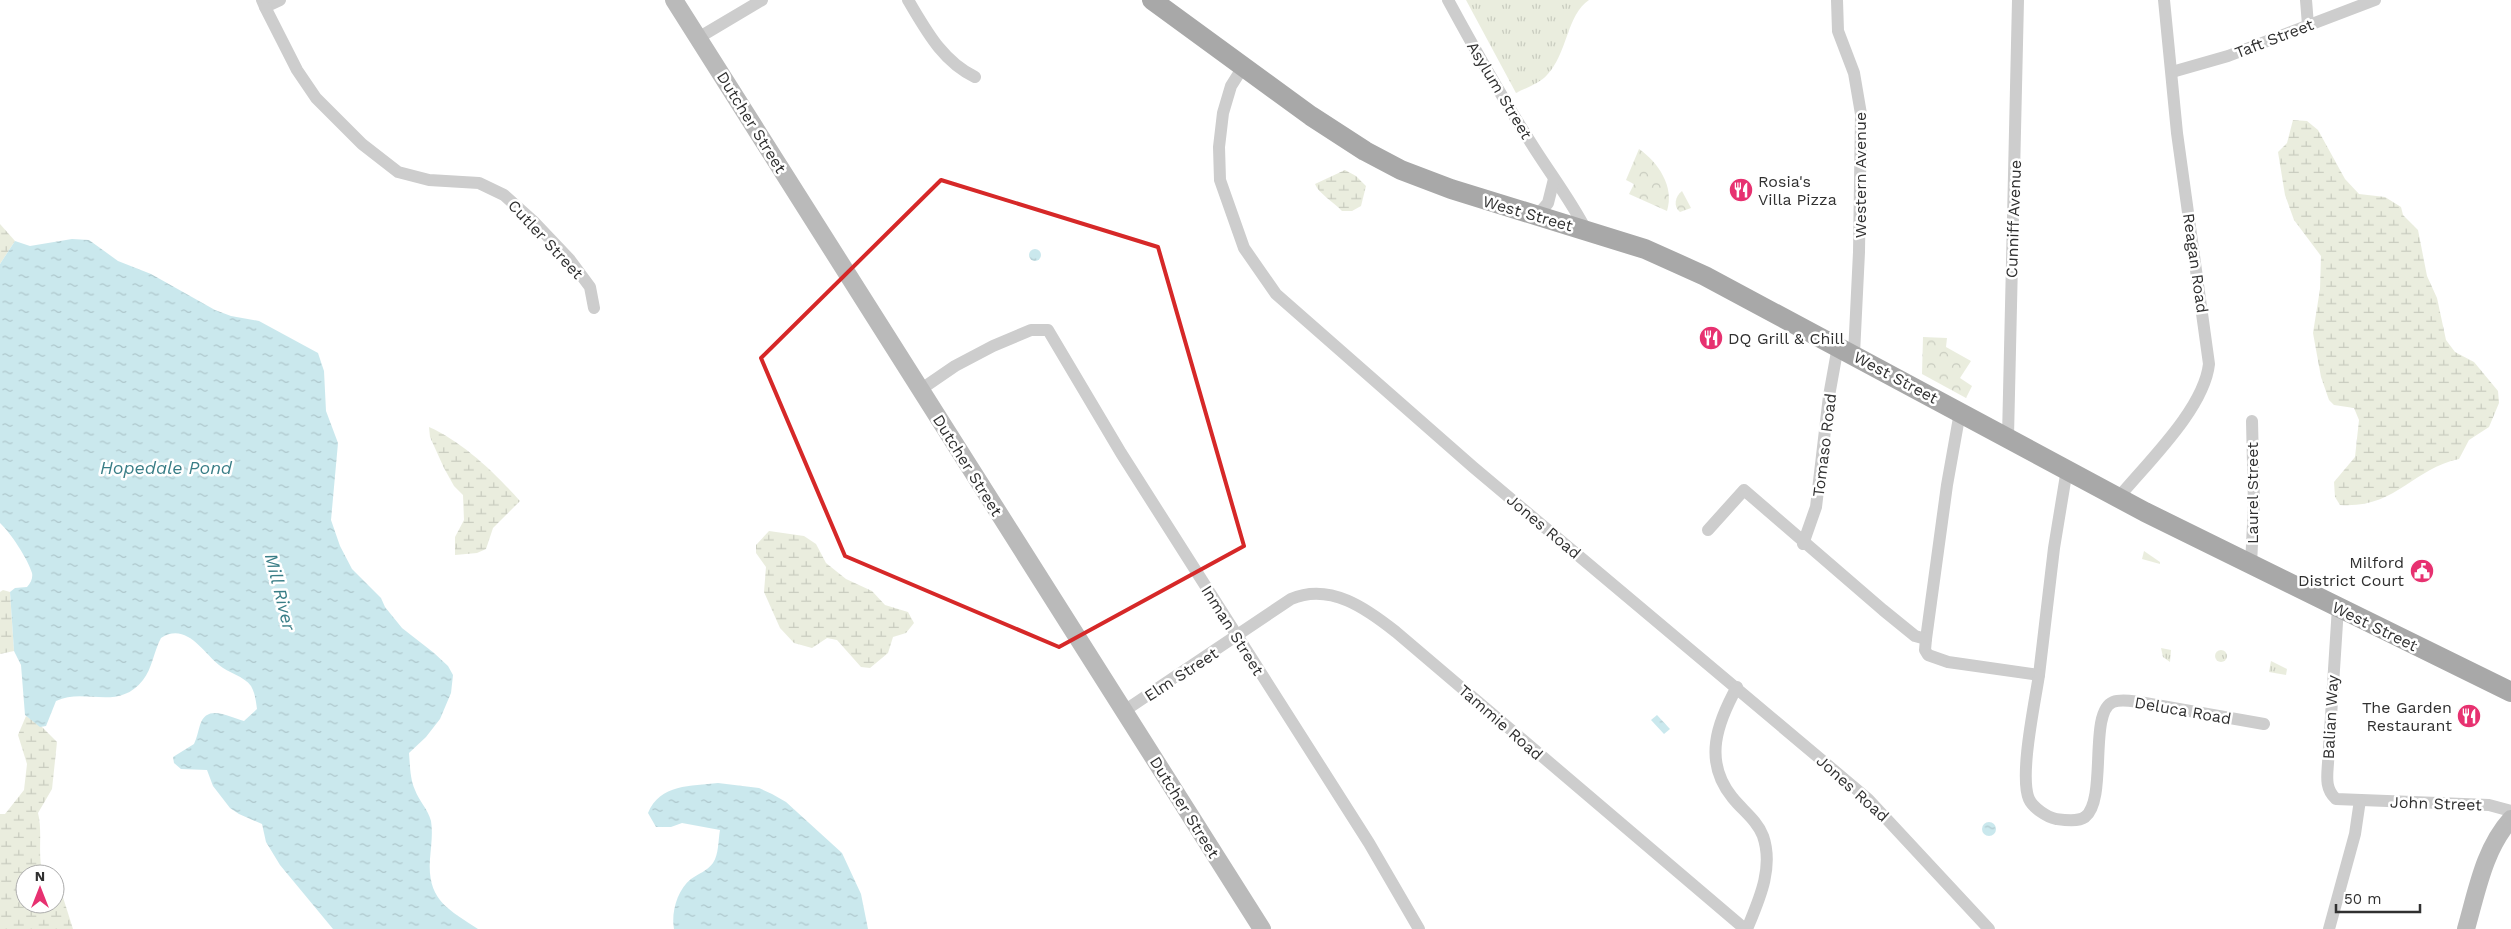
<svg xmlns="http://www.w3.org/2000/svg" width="2511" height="929" viewBox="0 0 2511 929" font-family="'Work Sans',sans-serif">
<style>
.grass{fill:url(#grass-tufts)}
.wetland{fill:url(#wetland-marsh)}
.park{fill:url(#park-crowns)}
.water{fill:url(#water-ripples)}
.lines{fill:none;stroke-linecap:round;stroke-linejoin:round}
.street{stroke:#cdcdcd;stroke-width:12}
.secondary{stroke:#bababa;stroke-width:18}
.primary{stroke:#a8a8a8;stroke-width:20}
.marked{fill:none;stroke:#d62828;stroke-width:4;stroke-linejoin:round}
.labels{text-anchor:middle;stroke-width:5;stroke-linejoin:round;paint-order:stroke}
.street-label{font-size:16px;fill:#303030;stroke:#fff}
.poi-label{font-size:16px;fill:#303030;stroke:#fff;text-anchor:start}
.water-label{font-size:18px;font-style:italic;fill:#387d86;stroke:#fff}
</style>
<defs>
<pattern id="grass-tufts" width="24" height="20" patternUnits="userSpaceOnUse" patternTransform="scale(1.25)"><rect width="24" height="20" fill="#eaedde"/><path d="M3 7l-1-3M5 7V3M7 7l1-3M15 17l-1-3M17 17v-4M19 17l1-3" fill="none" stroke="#c9ccbf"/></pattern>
<pattern id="wetland-marsh" width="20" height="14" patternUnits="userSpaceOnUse" patternTransform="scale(1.25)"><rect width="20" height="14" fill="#eaedde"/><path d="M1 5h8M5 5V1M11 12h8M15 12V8" fill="none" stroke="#c9ccbf"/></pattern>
<pattern id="park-crowns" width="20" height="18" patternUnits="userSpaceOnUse" patternTransform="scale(1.25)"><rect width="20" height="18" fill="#eaedde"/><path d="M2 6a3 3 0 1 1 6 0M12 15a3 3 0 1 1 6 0" fill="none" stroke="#c9ccbf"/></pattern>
<pattern id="water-ripples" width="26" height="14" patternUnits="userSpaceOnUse" patternTransform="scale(1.25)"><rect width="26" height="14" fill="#cae8ed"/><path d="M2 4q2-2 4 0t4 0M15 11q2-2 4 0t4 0" fill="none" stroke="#aec7cc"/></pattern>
</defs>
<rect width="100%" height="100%" fill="#fff"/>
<g class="grass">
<path d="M 1466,0 L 1589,0 C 1567,14 1567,55 1547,75 C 1540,83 1526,88 1516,93 Z"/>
<path d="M 2144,551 L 2160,562 L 2160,564 L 2142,559 Z"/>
<path d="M 2161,648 L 2171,650 L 2170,662 L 2163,657 Z"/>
<circle cx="2221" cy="656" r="6"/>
<path d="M 2271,661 L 2287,669 L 2286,675 L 2269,672 Z"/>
</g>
<g class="wetland">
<path d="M 2293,120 L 2307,121 L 2318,130 L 2345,179 L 2359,194 L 2385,197 L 2401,207 L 2403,215 L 2418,230 L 2427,276 L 2437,298 L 2446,340 L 2455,352 L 2474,362 L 2498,391 L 2499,403 L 2489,427 L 2469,440 L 2459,459 C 2412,469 2395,509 2340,505 L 2335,497 L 2334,482 L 2355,457 L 2359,420 L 2354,408 L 2334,405 L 2329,400 L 2321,377 L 2313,333 L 2320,289 L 2321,256 L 2294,220 L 2285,195 L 2278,152 L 2287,143 Z"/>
<path d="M 1345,170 L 1356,176 L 1366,186 L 1361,206 L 1352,211 L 1342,211 C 1334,202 1319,194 1315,184 Z"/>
<path d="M 0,224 L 15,241 L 0,264 Z"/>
<path d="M 429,427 C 463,442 495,473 520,501 L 493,528 L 486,549 L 477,553 L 455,555 L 455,537 L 464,520 L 463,495 L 454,486 L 444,468 L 430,437 Z"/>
<path d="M 769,531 L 804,536 L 816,544 L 826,563 L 846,579 L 872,591 L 885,605 L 908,612 L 914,623 L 906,633 L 893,637 L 888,653 L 870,668 L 861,667 L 837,640 L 827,638 L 812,648 L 794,643 L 780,628 L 764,592 L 766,567 L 756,553 L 756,545 Z"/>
<path d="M 3,590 L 10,592 L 14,651 L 0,654 L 0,592 Z"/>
<path d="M 26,716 L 41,726 L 57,742 L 52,789 L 38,813 C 43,833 37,855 43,874 L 25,874 L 25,904 L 55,904 L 55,883 L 61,891 L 73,929 L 0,929 L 0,814 L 5,814 L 24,790 L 27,764 L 18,735 Z"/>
</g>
<g class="park">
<path d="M 1639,149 C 1658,162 1675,187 1667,211 L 1629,194 L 1634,184 L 1626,180 Z"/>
<path d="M 1682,191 L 1691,208 L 1680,212 C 1673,207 1675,196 1682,191 Z"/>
<path d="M 1923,337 L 1947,338 L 1946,347 L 1971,361 L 1960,378 L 1972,386 L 1966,398 L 1922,374 Z"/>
</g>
<g class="water">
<path d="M 72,239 L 89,240 L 118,261 L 151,274 L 215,310 L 231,316 L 259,321 L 318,353 L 324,371 L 326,411 L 338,443 L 331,520 L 340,546 L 352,569 L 381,598 L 385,607 L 402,628 L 434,653 L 448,666 L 453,675 L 451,693 L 440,719 L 426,737 L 409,753 C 410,765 410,779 415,790 C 419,801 428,809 431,821 C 433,833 431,846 430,859 C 427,899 447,909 478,929 L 333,929 L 280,865 L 266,842 L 262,824 L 239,814 L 230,808 L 213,786 L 207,770 L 181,769 L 174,763 L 173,757 L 194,744 C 197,738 198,731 200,725 C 207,703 229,717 244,721 L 257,709 C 256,701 255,693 251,686 C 244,676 228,673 219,665 C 202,651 186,622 161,638 C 154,651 152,669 143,680 C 118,712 85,687 56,701 L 46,726 L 40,727 L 25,715 L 21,665 L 14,651 L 10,592 L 15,588 L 27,587 C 31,583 33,578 32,573 C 28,559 10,532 0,523 L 0,264 L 15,241 L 30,246 Z"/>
<circle cx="1035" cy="255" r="6"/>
<path d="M 1657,715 L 1670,729 L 1664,734 L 1651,720 Z"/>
<path d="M 718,783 L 759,788 L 772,794 L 786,802 L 842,853 L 861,894 L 868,929 L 674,929 C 671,913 677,890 691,879 C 698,874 707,871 713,863 C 719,854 718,841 720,830 L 682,823 L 671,827 L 656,827 L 648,813 C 660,784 691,786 718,783 Z"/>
<circle cx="1989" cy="829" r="7"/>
</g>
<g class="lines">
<g class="street">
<path d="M 262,0 L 265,7 L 280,0"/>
<path d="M 908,0 C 926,30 942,61 975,77"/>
<path d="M 1448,0 C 1474,48 1501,96 1531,143 C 1549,172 1570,199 1586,230"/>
<path d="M 1837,0 L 1838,31 L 1854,73 L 1861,114 L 1859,252 L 1854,354"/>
<path d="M 2306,0 L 2308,25"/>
<path d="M 265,7 L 297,70 L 316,98 L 362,144 L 398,172 L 429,180 L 479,183 L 504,195 L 533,221 L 570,260 L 590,287 L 594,308"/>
<path d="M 698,38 L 762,0"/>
<path d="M 1243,67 L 1231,86 L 1223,113 L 1219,147 L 1220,180 L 1244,248 L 1276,294 L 1473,467 L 1868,799 L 1989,929"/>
<path d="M 2172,72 L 2228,56 L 2375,0"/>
<path d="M 1537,216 L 1548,203 L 1554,179"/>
<path d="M 920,390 L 955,366 L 993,346 L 1031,330 L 1048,330 L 1121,453 L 1369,843 L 1419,929"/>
<path d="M 1960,412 L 1947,485 L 1926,639 L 1925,650 L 1928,655 L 1948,662 L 2039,675 L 2054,548 L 2067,469"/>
<path d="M 2008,437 L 2018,0"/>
<path d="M 2119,497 C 2147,463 2204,409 2209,364 L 2177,133 L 2164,0"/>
<path d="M 1708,530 L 1744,490 L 1883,610 L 1915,636 L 1926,639"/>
<path d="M 1803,544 L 1816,507 L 1829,396 L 1838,346"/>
<path d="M 2251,564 L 2254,505 L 2252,421"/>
<path d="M 2338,607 L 2328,763 C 2327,777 2325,789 2336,799 L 2489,805 L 2511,811"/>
<path d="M 2039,675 C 2035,702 2019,776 2029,799 C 2033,808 2047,817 2056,819 C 2064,820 2078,822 2085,817 C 2108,799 2088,712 2113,702 C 2121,699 2131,701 2139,702 L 2264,724"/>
<path d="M 1737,687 C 1717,723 1703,761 1732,797 C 1742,810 1757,820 1763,836 C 1774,868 1759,900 1747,929"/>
<path d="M 1124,711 L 1291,599 C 1330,582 1367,609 1396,632 L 1745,929"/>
<path d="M 2329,929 L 2355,834 L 2360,800"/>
</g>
<g class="secondary">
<path d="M 674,0 L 1262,929"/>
<path d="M 2466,929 C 2477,891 2484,849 2511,819"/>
</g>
<path class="primary" d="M 1152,0 L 1311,116 L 1365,151 L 1401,170 L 1451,189 L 1645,249 L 1705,276 L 2145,512 L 2511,692"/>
</g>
<path class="marked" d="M 941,180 L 1158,247 L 1244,546 L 1059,647 L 845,556 L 761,358 Z"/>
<defs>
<g id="restaurant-disc" transform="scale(1.25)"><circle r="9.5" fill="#e73170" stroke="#fff"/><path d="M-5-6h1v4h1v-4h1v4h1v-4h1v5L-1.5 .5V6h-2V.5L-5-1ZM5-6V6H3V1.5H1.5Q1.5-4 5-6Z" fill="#fff"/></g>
<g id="civic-disc" transform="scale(1.25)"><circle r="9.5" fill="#e73170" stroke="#fff"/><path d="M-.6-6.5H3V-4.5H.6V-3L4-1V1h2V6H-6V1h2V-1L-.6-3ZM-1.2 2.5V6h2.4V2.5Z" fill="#fff"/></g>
</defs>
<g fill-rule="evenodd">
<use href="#restaurant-disc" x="1741" y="190"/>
<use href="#restaurant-disc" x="1711" y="338"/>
<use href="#civic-disc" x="2422" y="571"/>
<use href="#restaurant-disc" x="2469" y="716"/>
</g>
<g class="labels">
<g class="street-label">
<text transform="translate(2274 38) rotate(-21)" y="6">Taft Street</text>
<text transform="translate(1500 90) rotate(59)" y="6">Asylum Street</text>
<text transform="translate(752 122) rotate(58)" y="6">Dutcher Street</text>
<text transform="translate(1860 175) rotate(-90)" y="6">Western Avenue</text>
<text transform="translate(1528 213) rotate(16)" y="6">West Street</text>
<text transform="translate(2013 219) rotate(-88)" y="6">Cunniff Avenue</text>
<text transform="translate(546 239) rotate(47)" y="6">Cutler Street</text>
<text transform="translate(2196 263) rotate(82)" y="6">Reagan Road</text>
<text transform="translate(1896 377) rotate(28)" y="6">West Street</text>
<text transform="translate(1824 445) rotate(-83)" y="6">Tomaso Road</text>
<text transform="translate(968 465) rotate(58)" y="6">Dutcher Street</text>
<text transform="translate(2252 493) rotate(-90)" y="6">Laurel Street</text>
<text transform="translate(1544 526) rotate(40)" y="6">Jones Road</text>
<text transform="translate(2375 626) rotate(26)" y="6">West Street</text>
<text transform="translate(1233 630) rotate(58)" y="6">Inman Street</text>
<text transform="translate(1181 674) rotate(-33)" y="6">Elm Street</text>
<text transform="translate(2183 710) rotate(10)" y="6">Deluca Road</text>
<text transform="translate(2330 717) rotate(-87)" y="6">Balian Way</text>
<text transform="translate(1501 722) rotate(41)" y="6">Tammie Road</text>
<text transform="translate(1853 788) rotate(42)" y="6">Jones Road</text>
<text transform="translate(2436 803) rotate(2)" y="6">John Street</text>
<text transform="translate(1185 807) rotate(58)" y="6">Dutcher Street</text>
</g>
<g class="poi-label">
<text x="1758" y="187">Rosia's<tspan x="1758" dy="18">Villa Pizza</tspan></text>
<text x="1728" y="344">DQ Grill &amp; Chill</text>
<text x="2404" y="568" text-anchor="end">Milford<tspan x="2404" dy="18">District Court</tspan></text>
<text x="2452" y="713" text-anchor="end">The Garden<tspan x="2452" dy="18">Restaurant</tspan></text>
</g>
<g class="water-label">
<text x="166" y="474">Hopedale Pond</text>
<text transform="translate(280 592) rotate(76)" y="6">Mill River</text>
</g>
</g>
<g transform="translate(40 889)"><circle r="24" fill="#ffffff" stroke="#acacac"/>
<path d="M0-4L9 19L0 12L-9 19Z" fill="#e73170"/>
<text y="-8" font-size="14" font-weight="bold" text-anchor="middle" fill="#303030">N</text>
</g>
<path d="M2336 904v8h84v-8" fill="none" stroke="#303030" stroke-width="2.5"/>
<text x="2344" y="904" font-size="15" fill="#303030" stroke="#ffffff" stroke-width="4" paint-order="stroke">50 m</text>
</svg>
